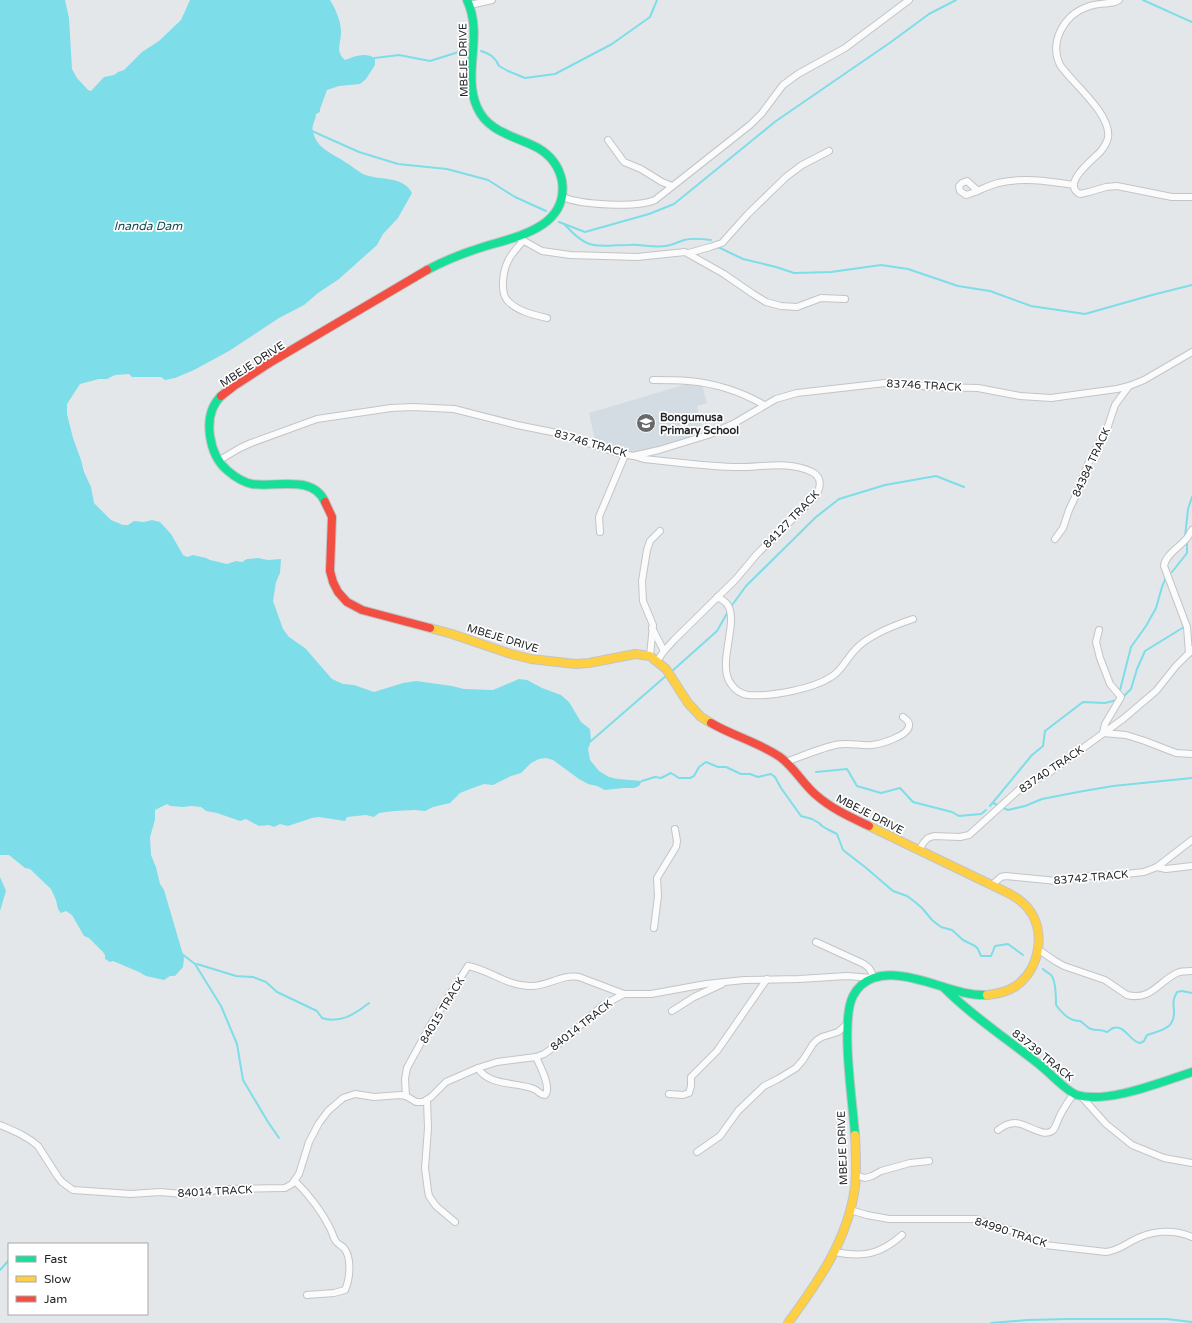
<svg xmlns="http://www.w3.org/2000/svg" width="1192" height="1323" viewBox="0 0 1192 1323" font-family="'Varela Round',sans-serif">
<style>
.built{fill:#d4dce3}
.water{fill:#7ddde8}
.lines{fill:none;stroke-linecap:round;stroke-linejoin:round}
.stream{stroke:#7ddde8;stroke-width:2}
.street-casing{stroke:#c2c5c7;stroke-width:8}
.fast-casing{stroke:#c2c5c7;stroke-width:10}
.slow-casing{stroke:#c2c5c7;stroke-width:10}
.jam-casing{stroke:#c2c5c7;stroke-width:10}
.street{stroke:#fbfbfc;stroke-width:6}
.fast{stroke:#16e098;stroke-width:8}
.slow{stroke:#ffcf43;stroke-width:8}
.jam{stroke:#f24e42;stroke-width:8}
.labels{text-anchor:middle;stroke-width:3.5;stroke-linejoin:round;paint-order:stroke}
.street-label{font-size:11px;fill:#232527;stroke:#fff}
.poi-label{font-size:11px;font-weight:bold;fill:#232527;stroke:#fff;text-anchor:start}
.water-label{font-size:12px;font-style:italic;fill:#114c52;stroke:#fff}
</style>
<rect width="100%" height="100%" fill="#e4e7e9"/>
<path class="built" d="M 690,383 L 702,385 L 707,403 L 697,406 L 703,433 L 634,454 L 595,440 L 589,413 Z"/>
<g class="water">
<path d="M 0,0 L 65,0 L 69,18 L 72,69 L 77,78 L 88,90 L 91,91 L 104,77 L 114,75 L 118,72 L 124,70 L 142,52 L 159,41 L 181,20 L 190,0 L 330,0 C 336,10 340,19 341,30 C 342,42 334,51 345,60 C 355,56 365,52 375,58 L 375,65 L 366,79 L 360,84 L 339,86 L 327,90 L 320,109 L 320,112 L 316,114 C 316,120 311,125 313,132 C 317,149 332,153 345,162 C 351,165 357,171 363,174 C 379,181 403,175 412,193 L 398,218 L 383,234 L 377,245 L 339,279 L 318,293 L 304,305 L 279,318 L 229,351 L 194,370 L 175,378 L 165,380 L 161,377 L 132,377 L 129,374 L 115,375 L 107,379 L 99,379 L 80,384 L 67,404 L 67,414 L 73,438 L 81,460 L 84,472 L 91,487 L 94,503 L 111,520 L 123,525 L 128,525 L 134,521 L 144,522 L 152,520 L 160,522 L 171,534 L 183,555 L 187,557 L 193,555 L 206,558 L 210,560 L 227,564 L 236,561 L 242,562 L 247,559 L 258,558 L 268,560 L 281,559 L 280,573 L 276,582 L 273,601 L 283,629 L 289,637 L 305,648 L 332,679 L 343,684 L 354,685 L 374,692 L 403,683 L 416,681 L 452,686 L 464,689 L 493,690 L 519,679 L 527,680 L 542,688 L 561,695 L 569,702 L 581,722 L 590,729 L 591,741 L 588,749 L 590,760 L 599,771 L 609,777 L 618,779 L 642,781 L 639,786 L 634,788 L 623,788 L 605,790 L 597,786 L 588,784 L 579,779 L 553,760 L 546,758 L 539,759 L 531,763 L 521,773 L 511,776 L 493,785 L 484,784 L 470,789 L 460,793 L 450,803 L 433,807 L 425,811 L 415,810 L 394,811 L 379,813 L 374,817 L 366,815 L 347,817 L 345,821 L 319,817 L 312,818 L 288,826 L 280,824 L 274,827 L 269,825 L 259,826 L 246,819 L 240,821 L 217,813 L 206,811 L 201,807 L 191,806 L 183,807 L 170,806 L 167,804 L 155,810 L 155,820 L 150,837 L 151,855 L 156,867 L 160,884 L 164,890 L 184,958 L 183,967 L 175,976 L 170,976 L 164,980 L 146,976 L 139,972 L 113,961 L 110,962 L 105,959 L 105,955 L 103,952 L 89,938 L 84,936 L 72,915 L 66,911 L 61,913 L 58,909 L 56,900 L 51,889 L 30,869 L 25,868 L 9,855 L 0,855 Z"/>
<path d="M 0,877 L 6,891 L 0,911 Z"/>
</g>
<g class="lines">
<g class="stream">
<path d="M 1143,0 L 1192,22"/>
<path d="M 481,51 C 490,54 495,57 499,66 L 508,71 L 525,78 L 555,74 L 612,44 L 650,17 L 657,0"/>
<path d="M 375,58 L 399,55 L 430,61 L 465,50"/>
<path d="M 312,131 L 359,152 L 398,164 L 447,169 L 488,180 L 515,197 L 546,211"/>
<path d="M 559,222 L 585,232 L 649,214 L 674,204 L 776,121 L 891,42 L 929,14 L 956,0"/>
<path d="M 565,225 C 590,252 595,245 629,245 C 641,244 653,248 666,246 C 672,245 678,242 684,240 C 692,238 703,239 711,240"/>
<path d="M 718,247 L 743,259 L 776,267 L 794,273 L 831,272 L 881,265 L 908,269 L 958,286 L 990,291 L 1031,306 L 1085,314 L 1152,295 L 1192,285"/>
<path d="M 1185,537 L 1188,509 L 1192,497"/>
<path d="M 1172,572 L 1187,553 L 1187,542"/>
<path d="M 671,672 L 717,631 L 730,608 L 746,586 L 816,517 L 839,499 L 885,485 L 936,476 L 964,487"/>
<path d="M 1120,690 L 1131,647 L 1146,626 L 1156,608 L 1162,587 L 1166,577"/>
<path d="M 1122,698 L 1131,689 L 1137,669 L 1145,651 L 1184,627"/>
<path d="M 591,741 L 667,675"/>
<path d="M 816,772 L 847,769 L 857,786 L 881,793 L 900,788 L 913,802 L 952,812 L 959,816 L 981,814 L 986,810"/>
<path d="M 642,781 L 655,777 L 661,778 L 671,773 L 679,778 L 690,778 L 694,776 L 699,767 L 706,762 L 718,767 L 726,767 L 741,774 L 750,774 L 758,777 L 771,774 L 775,777 L 781,788 L 801,816 L 812,819 L 819,823 L 822,826 L 827,829 L 837,834 L 843,850 L 865,867 L 893,891 L 907,896 L 915,902 L 922,908 L 932,920 L 941,927 L 952,930 L 963,940 L 975,946 L 978,949 L 981,956 L 991,956 L 995,946 L 1008,944 L 1023,955"/>
<path d="M 993,803 L 1008,810 L 1025,806 L 1042,799 L 1078,792 L 1113,786 L 1192,778"/>
<path d="M 990,806 L 1032,755 L 1043,746 L 1045,731 L 1083,702 L 1105,703 L 1117,700"/>
<path d="M 182,954 L 195,964 L 221,1006 L 237,1044 L 243,1080 L 268,1122 L 279,1138"/>
<path d="M 197,964 L 236,976 L 253,977 L 266,982 L 277,992 L 317,1011 L 322,1018 C 340,1024 355,1014 369,1003"/>
<path d="M 1043,969 C 1046,972 1049,973 1051,975 C 1056,980 1056,998 1056,1005 C 1062,1013 1069,1021 1080,1021 C 1084,1023 1087,1028 1091,1029 C 1097,1031 1101,1029 1107,1032 C 1109,1031 1111,1029 1113,1028 C 1125,1024 1130,1042 1140,1043 L 1144,1041 L 1147,1035 C 1162,1030 1175,1029 1174,1010 C 1173,1002 1173,999 1177,992 L 1182,991 L 1192,993"/>
<path d="M 0,1270 L 9,1260"/>
<path d="M 991,1323 L 1027,1320 L 1067,1319 L 1167,1319 L 1192,1322"/>
</g>
<g class="street-casing">
<g id="street">
<path d="M 1119,0 L 1115,2 C 1106,4 1096,3 1087,7 C 1064,15 1049,42 1060,65 C 1072,83 1112,114 1108,138 C 1107,142 1104,147 1101,151 C 1094,159 1060,184 1080,194 L 1089,192 L 1106,187 L 1117,186 L 1172,197 L 1192,197"/>
<path d="M 470,5 L 492,0"/>
<path d="M 608,140 L 624,162 L 641,169 L 662,182 L 672,186"/>
<path d="M 978,191 L 967,181 L 962,183 L 959,186 L 960,191 L 966,195 C 977,192 987,186 998,183 C 1024,177 1048,181 1074,185"/>
<path d="M 563,197 C 581,205 637,208 655,200 L 750,125 L 762,113 L 783,85 L 798,74 L 845,48 L 909,0"/>
<path d="M 517,237 L 542,251 L 570,255 L 637,257 L 685,252 L 724,274 L 753,294 L 766,302 L 781,306 L 797,307 L 821,298 L 845,299"/>
<path d="M 523,241 C 518,247 511,254 508,261 C 503,271 500,291 507,300 C 516,311 534,315 547,318"/>
<path d="M 689,253 L 710,247 L 722,243 L 748,214 L 786,177 L 802,165 L 829,151"/>
<path d="M 653,380 C 665,380 677,380 688,381 C 714,383 742,392 764,405"/>
<path d="M 634,456 L 644,459 C 674,462 703,466 733,467 C 759,468 788,460 812,472 C 824,478 820,490 814,498 L 757,554 L 736,579 L 674,640 L 664,651 L 657,661"/>
<path d="M 218,461 L 240,448 L 251,443 L 317,419 L 391,408 L 413,407 L 454,409 L 517,425 L 557,433 L 618,453 L 633,456 L 659,450 L 708,435 L 733,424 L 776,399 L 797,393 L 894,382 L 930,387 L 978,388 L 1020,396 L 1051,398 L 1117,389 L 1129,386 L 1144,380 L 1192,352"/>
<path d="M 600,532 L 599,517 L 601,512 L 625,455"/>
<path d="M 1055,539 L 1063,528 L 1069,510 L 1077,493 L 1088,464 L 1108,426 L 1115,405 L 1129,386"/>
<path d="M 717,597 C 721,599 725,601 727,604 C 740,621 716,664 731,684 C 735,690 741,694 748,695 C 770,697 813,689 831,677 C 842,671 846,659 855,650 C 868,635 895,625 913,619"/>
<path d="M 652,628 L 664,651"/>
<path d="M 1099,630 L 1096,642 L 1100,658 L 1110,684 L 1121,697 L 1105,724 L 1103,733 L 1126,735 L 1145,741 L 1176,753 L 1192,754"/>
<path d="M 1189,653 L 1187,627 L 1164,566 C 1165,555 1180,547 1187,538 C 1189,536 1190,532 1192,530"/>
<path d="M 650,656 L 653,625 L 643,601 L 642,581 L 647,550 L 650,541 L 660,531"/>
<path d="M 786,762 C 802,756 819,749 835,745 C 848,742 860,746 872,745 C 881,744 908,736 909,726 C 910,722 906,719 903,717"/>
<path d="M 919,850 L 924,842 L 928,838 L 934,836 L 960,837 L 969,835 L 1022,787 L 1050,772 L 1123,719 L 1156,691 L 1176,666 L 1192,650"/>
<path d="M 1157,867 L 1192,840"/>
<path d="M 992,885 L 1001,877 L 1006,876 L 1057,881 L 1085,876 L 1117,875 L 1144,872 L 1157,867 L 1166,869 L 1192,866"/>
<path d="M 654,928 L 658,896 L 657,878 L 676,847 L 677,841 L 675,829"/>
<path d="M 816,942 L 864,964 L 869,968 L 874,977"/>
<path d="M 1039,950 L 1055,961 L 1064,966 L 1105,980 L 1127,995 C 1151,1001 1158,982 1177,973 C 1181,971 1187,971 1192,971"/>
<path d="M 672,1011 L 694,997 L 722,984"/>
<path d="M 478,1068 C 488,1086 517,1082 534,1089 C 539,1091 540,1095 545,1095 C 552,1088 540,1066 536,1057"/>
<path d="M 669,1094 L 683,1095 L 689,1093 L 691,1086 L 691,1077 L 717,1051 L 767,979"/>
<path d="M 406,1096 L 405,1079 L 407,1068 L 431,1024 L 468,966 C 490,970 507,986 530,986 C 547,987 561,974 579,977 L 624,994"/>
<path d="M 1081,1096 L 1106,1124 L 1132,1145 L 1164,1158 L 1192,1163"/>
<path d="M 427,1100 L 428,1128 L 425,1168 L 428,1191 L 429,1196 L 436,1206 L 455,1222"/>
<path d="M 0,1125 C 14,1131 27,1136 38,1146 L 58,1177 L 62,1182 L 73,1190 L 131,1194 L 160,1192 L 183,1194 L 197,1193 L 224,1189 L 285,1188 L 292,1184 L 299,1174 L 309,1142 L 319,1123 L 328,1111 L 343,1098 L 355,1094 L 374,1097 L 401,1095 L 406,1096 L 416,1102 L 423,1102 L 431,1097 L 446,1082 L 478,1068 L 497,1062 L 536,1057 L 544,1054 L 564,1040 L 603,1005 L 624,994 L 651,994 L 706,984 L 744,980 L 799,979 L 847,976 L 872,978"/>
<path d="M 998,1130 C 1003,1126 1008,1123 1015,1123 C 1026,1123 1043,1138 1052,1131 C 1056,1128 1056,1124 1058,1120 C 1062,1110 1068,1102 1074,1093"/>
<path d="M 697,1152 L 720,1136 L 738,1111 L 764,1086 L 778,1079 L 796,1068 L 803,1060 L 813,1044 L 817,1040 L 822,1037 L 838,1032 L 847,1024"/>
<path d="M 855,1175 L 865,1178 L 872,1176 L 881,1171 L 910,1163 L 929,1161"/>
<path d="M 295,1181 C 309,1195 321,1210 330,1228 C 332,1232 333,1236 335,1240 C 337,1244 341,1245 344,1248 C 352,1258 350,1279 345,1290 L 334,1293 L 307,1295"/>
<path d="M 850,1210 L 867,1215 L 889,1219 L 976,1219 L 1022,1234 L 1045,1245 L 1106,1252 C 1116,1251 1123,1246 1132,1241 C 1150,1231 1172,1228 1192,1237"/>
<path d="M 835,1252 C 863,1258 881,1254 902,1235"/>
</g>
</g>
<g class="fast-casing">
<g id="fast">
<path d="M 427,270 C 444,261 463,253 483,247 C 515,237 569,228 562,181 C 559,166 550,155 538,148 C 516,136 488,133 477,107 C 462,73 484,36 467,0"/>
<path d="M 221,396 C 210,407 208,422 210,436 C 212,450 217,462 228,471 C 235,477 242,482 252,484 C 275,488 313,474 325,502"/>
<path d="M 943,987 C 972,1016 1007,1039 1040,1065 C 1049,1072 1067,1092 1077,1095 C 1108,1104 1161,1082 1192,1072"/>
<path d="M 855,1135 C 853,1104 840,1021 853,996 C 862,978 882,973 900,976 C 929,979 958,996 987,995"/>
</g>
</g>
<g class="slow-casing">
<g id="slow">
<path d="M 430,628 L 452,634 L 511,654 L 531,659 L 576,664 L 589,663 L 635,654 L 650,656 L 666,669 L 688,703 L 701,717 L 711,723"/>
<path d="M 869,826 L 1002,890 C 1011,894 1020,899 1027,907 C 1047,930 1040,969 1016,986 C 1007,992 997,994 987,995"/>
<path d="M 788,1323 C 818,1282 848,1240 855,1187 C 857,1170 856,1153 855,1135"/>
</g>
</g>
<g class="jam-casing">
<g id="jam">
<path d="M 221,396 L 234,386 L 271,362 L 427,270"/>
<path d="M 325,502 L 332,517 L 330,571 L 333,582 L 338,592 L 347,602 L 362,610 L 430,628"/>
<path d="M 711,723 C 733,736 758,742 780,757 C 794,767 803,784 816,795 C 832,809 850,817 869,826"/>
</g>
</g>
<use href="#street" class="street"/>
<use href="#fast" class="fast"/>
<use href="#slow" class="slow"/>
<use href="#jam" class="jam"/>
</g>
<defs>
<g id="school-disc" transform="scale(1)"><circle r="9.5" fill="#67696b" stroke="#fff"/><path d="M0-5L7-2L0 1L-7-2ZM-4 1L0 2.5L4 1V4Q0 6-4 4Z" fill="#fff"/></g>
</defs>
<g fill-rule="evenodd">
<use href="#school-disc" x="646" y="423"/>
</g>
<g class="labels">
<g class="street-label">
<text transform="translate(463 60) rotate(-91)" y="4">MBEJE DRIVE</text>
<text transform="translate(252 364) rotate(-33)" y="4">MBEJE DRIVE</text>
<text transform="translate(924 385) rotate(3)" y="4">83746 TRACK</text>
<text transform="translate(591 443) rotate(16)" y="4">83746 TRACK</text>
<text transform="translate(1091 462) rotate(-65)" y="4">84384 TRACK</text>
<text transform="translate(791 519) rotate(-46)" y="4">84127 TRACK</text>
<text transform="translate(503 638) rotate(17)" y="4">MBEJE DRIVE</text>
<text transform="translate(1051 769) rotate(-34)" y="4">83740 TRACK</text>
<text transform="translate(870 814) rotate(27)" y="4">MBEJE DRIVE</text>
<text transform="translate(1091 877) rotate(-5)" y="4">83742 TRACK</text>
<text transform="translate(442 1010) rotate(-59)" y="4">84015 TRACK</text>
<text transform="translate(581 1025) rotate(-38)" y="4">84014 TRACK</text>
<text transform="translate(1043 1055) rotate(39)" y="4">83739 TRACK</text>
<text transform="translate(842 1148) rotate(-92)" y="4">MBEJE DRIVE</text>
<text transform="translate(215 1191) rotate(-3)" y="4">84014 TRACK</text>
<text transform="translate(1011 1232) rotate(18)" y="4">84990 TRACK</text>
</g>
<g class="poi-label">
<text x="660" y="421">Bongumusa<tspan x="660" dy="13">Primary School</tspan></text>
</g>
<g class="water-label">
<text x="148" y="230">Inanda Dam</text>
</g>
</g>
<rect x="8" y="1243" width="140" height="72" fill="#ffffff" stroke="#a7a8a9"/>
<rect x="16" y="1256" width="20" height="6" fill="#16e098" stroke="#a7a8a9"/>
<text x="44" y="1263" font-size="12" fill="#232527">Fast</text>
<rect x="16" y="1276" width="20" height="6" fill="#ffcf43" stroke="#a7a8a9"/>
<text x="44" y="1283" font-size="12" fill="#232527">Slow</text>
<rect x="16" y="1296" width="20" height="6" fill="#f24e42" stroke="#a7a8a9"/>
<text x="44" y="1303" font-size="12" fill="#232527">Jam</text>
</svg>
